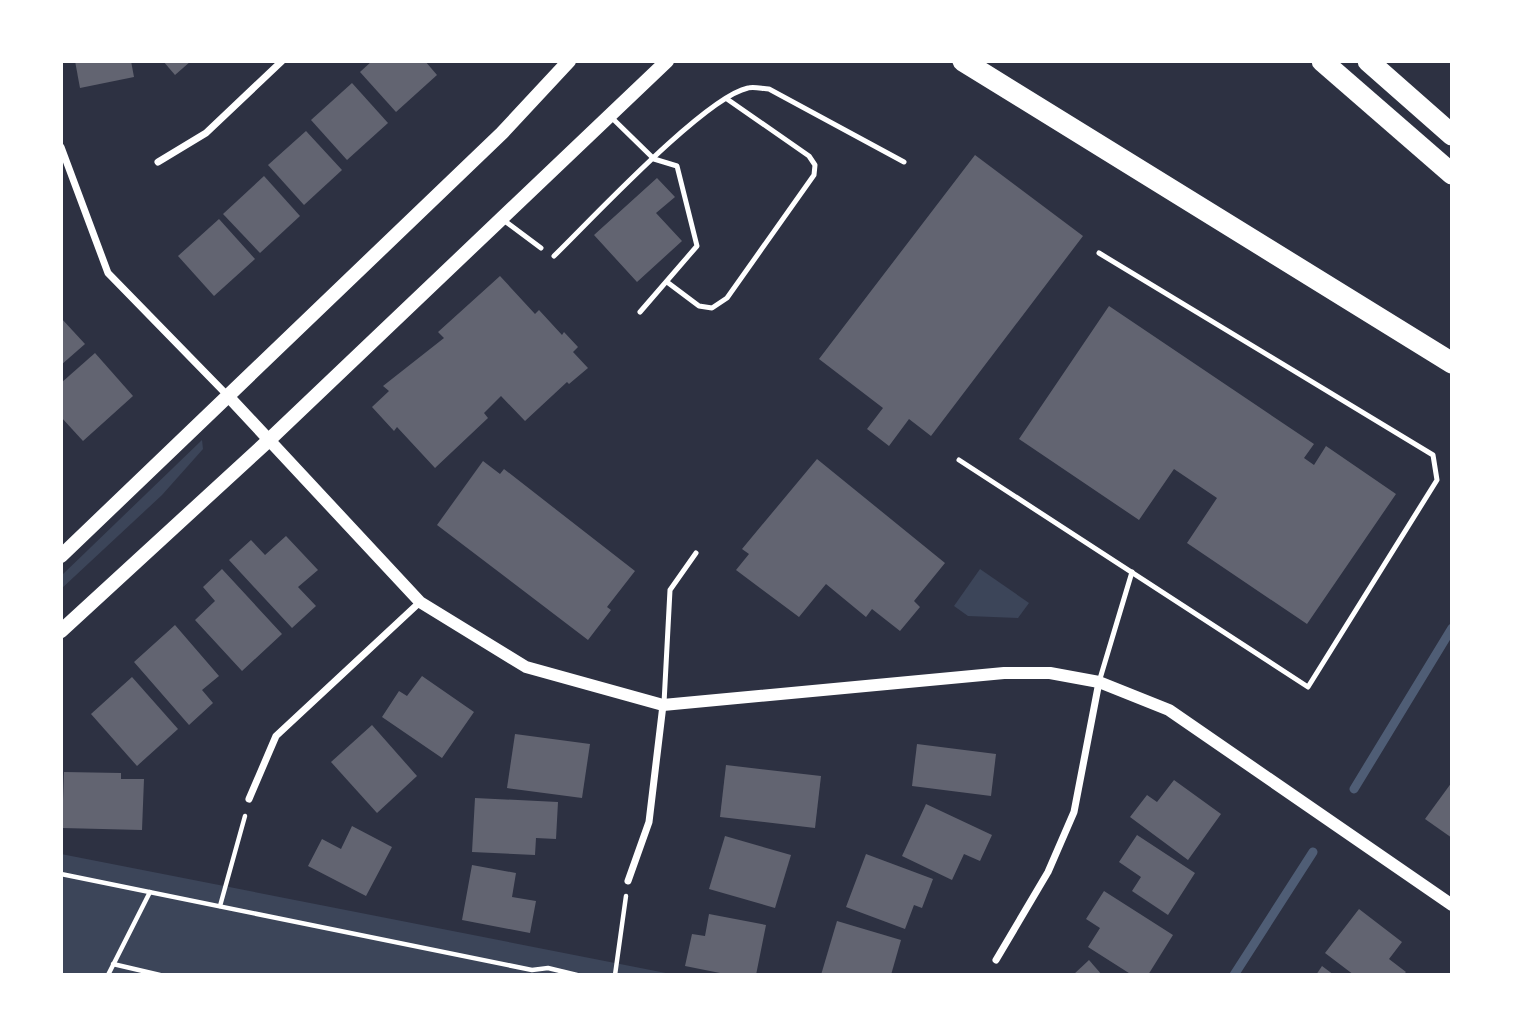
<svg xmlns="http://www.w3.org/2000/svg" width="1513" height="1036" viewBox="0 0 1513 1036" font-family="'Fira Sans Condensed',sans-serif">
<style>
.green{fill:#3c4559}
.lines{fill:none;stroke-linecap:round;stroke-linejoin:round}
.stream{stroke:#4f5d75;stroke-width:9}
.building{fill:#626471}
.path{stroke:#fff;stroke-width:4.5}
.service{stroke:#fff;stroke-width:5}
.minor{stroke:#fff;stroke-width:7}
.tertiary{stroke:#fff;stroke-width:12}
.secondary{stroke:#fff;stroke-width:14}
.motorway{stroke:#fff;stroke-width:21}
</style>
<rect width="100%" height="100%" fill="#2d3142"/>
<g class="green">
<path d="M 202,440 L 203,449 L 162,495 L 61,589 L 61,576 Z"/>
<path d="M 980,569 L 1029,603 L 1018,618 L 968,616 L 954,606 Z"/>
<path d="M 61,854 L 676,975 L 61,975 Z"/>
</g>
<g class="lines">
<g class="stream">
<path d="M 1354,789 L 1452,628"/>
<path d="M 1234,975 L 1313,852"/>
</g>
</g>
<g class="building">
<path d="M 75,61 L 131,61 L 134,77 L 80,88 Z"/>
<path d="M 163,61 L 191,61 L 175,75 Z"/>
<path d="M 372,61 L 425,61 L 437,75 L 396,112 L 360,72 Z"/>
<path d="M 352,83 L 388,123 L 347,160 L 311,120 Z"/>
<path d="M 306,131 L 342,170 L 304,205 L 268,165 Z"/>
<path d="M 975,155 L 1083,236 L 931,436 L 909,419 L 889,446 L 867,429 L 883,408 L 819,359 Z"/>
<path d="M 264,176 L 300,216 L 260,253 L 223,214 Z"/>
<path d="M 657,178 L 675,197 L 656,213 L 682,241 L 637,282 L 594,235 Z"/>
<path d="M 219,219 L 255,259 L 214,296 L 178,256 Z"/>
<path d="M 500,276 L 535,314 L 539,310 L 562,335 L 564,332 L 578,347 L 573,352 L 588,368 L 569,384 L 567,382 L 525,421 L 501,396 L 484,413 L 488,418 L 435,468 L 397,427 L 394,431 L 372,407 L 389,391 L 383,386 L 444,338 L 438,332 Z"/>
<path d="M 1109,306 L 1314,444 L 1304,458 L 1314,465 L 1326,446 L 1396,494 L 1307,624 L 1187,543 L 1217,498 L 1174,469 L 1139,520 L 1019,439 Z"/>
<path d="M 61,318 L 85,344 L 61,365 Z"/>
<path d="M 95,353 L 133,396 L 83,441 L 61,417 L 61,383 Z"/>
<path d="M 817,459 L 945,563 L 914,601 L 920,607 L 900,631 L 872,609 L 866,617 L 826,584 L 799,617 L 736,570 L 749,554 L 742,549 Z"/>
<path d="M 483,461 L 500,474 L 504,469 L 635,571 L 607,607 L 611,610 L 588,640 L 437,525 Z"/>
<path d="M 286,536 L 318,570 L 298,587 L 316,606 L 292,628 L 229,560 L 251,540 L 265,555 Z"/>
<path d="M 222,569 L 282,634 L 242,671 L 195,620 L 215,601 L 203,587 Z"/>
<path d="M 175,625 L 219,676 L 202,690 L 213,703 L 189,725 L 134,662 Z"/>
<path d="M 422,676 L 474,712 L 442,758 L 382,717 L 399,691 L 407,696 Z"/>
<path d="M 132,677 L 178,729 L 137,766 L 91,714 Z"/>
<path d="M 372,725 L 417,776 L 377,813 L 331,762 Z"/>
<path d="M 515,734 L 590,744 L 582,798 L 507,788 Z"/>
<path d="M 917,744 L 996,754 L 991,796 L 912,786 Z"/>
<path d="M 726,765 L 821,776 L 815,828 L 720,817 Z"/>
<path d="M 64,772 L 121,773 L 121,779 L 144,779 L 142,830 L 62,828 Z"/>
<path d="M 1174,780 L 1221,814 L 1188,860 L 1130,817 L 1147,795 L 1157,802 Z"/>
<path d="M 1452,782 L 1452,838 L 1425,819 Z"/>
<path d="M 475,798 L 558,802 L 556,839 L 536,838 L 535,855 L 472,852 Z"/>
<path d="M 926,804 L 992,835 L 980,861 L 964,854 L 952,880 L 902,856 Z"/>
<path d="M 352,826 L 392,847 L 366,896 L 308,866 L 322,839 L 341,849 Z"/>
<path d="M 1137,835 L 1195,873 L 1168,915 L 1132,891 L 1141,877 L 1119,862 Z"/>
<path d="M 725,836 L 791,855 L 775,908 L 709,889 Z"/>
<path d="M 866,854 L 933,879 L 922,908 L 914,905 L 905,929 L 846,907 Z"/>
<path d="M 472,865 L 516,873 L 512,897 L 536,901 L 530,933 L 462,920 Z"/>
<path d="M 1104,891 L 1173,935 L 1148,975 L 1132,975 L 1088,947 L 1100,928 L 1086,919 Z"/>
<path d="M 1359,909 L 1402,942 L 1389,959 L 1406,972 L 1403,975 L 1354,975 L 1325,953 Z"/>
<path d="M 709,914 L 766,925 L 756,975 L 730,975 L 685,966 L 692,934 L 705,936 Z"/>
<path d="M 837,921 L 901,940 L 891,975 L 821,975 Z"/>
<path d="M 1089,960 L 1102,975 L 1073,975 Z"/>
<path d="M 1322,966 L 1334,975 L 1316,975 Z"/>
</g>
<g class="lines">
<g class="path">
<path d="M 61,874 L 532,970 L 548,968 L 577,975"/>
<path d="M 220,906 L 245,816"/>
<path d="M 113,964 L 160,975"/>
<path d="M 108,975 L 150,892"/>
<path d="M 615,975 L 626,896"/>
</g>
<g class="service">
<path d="M 610,116 L 654,159 L 677,166 L 697,246 L 640,312"/>
<path d="M 502,219 L 541,248"/>
<path d="M 554,256 C 590,221 705,97 748,88 C 754,86 763,89 769,89 L 904,162"/>
<path d="M 667,282 L 699,306 L 712,308 L 727,298 L 814,175 L 815,165 L 809,156 L 727,99"/>
<path d="M 959,460 L 1308,687 L 1437,480 L 1433,455 L 1099,253"/>
<path d="M 1099,682 L 1132,572"/>
<path d="M 664,703 L 670,590 L 696,553"/>
</g>
<g class="minor">
<path d="M 61,147 L 108,273 L 228,396"/>
<path d="M 158,162 L 206,133 L 282,61"/>
<path d="M 249,799 L 276,736 L 420,602"/>
<path d="M 628,881 L 649,822 L 663,705"/>
<path d="M 996,960 L 1048,872 L 1074,812 L 1099,682"/>
</g>
<path class="tertiary" d="M 228,396 L 420,602 L 526,667 L 663,705 L 1004,673 L 1050,673 L 1099,682 L 1169,710 L 1452,905"/>
<g class="secondary">
<path d="M 61,556 L 502,133 L 569,61"/>
<path d="M 61,631 L 269,440 L 667,61"/>
</g>
<g class="motorway">
<path d="M 963,61 L 1452,363"/>
<path d="M 1322,61 L 1452,174"/>
<path d="M 1368,61 L 1452,135"/>
</g>
</g>
<rect width="1513" height="1036" fill="none" stroke="#ffffff" stroke-width="126"/>
</svg>
